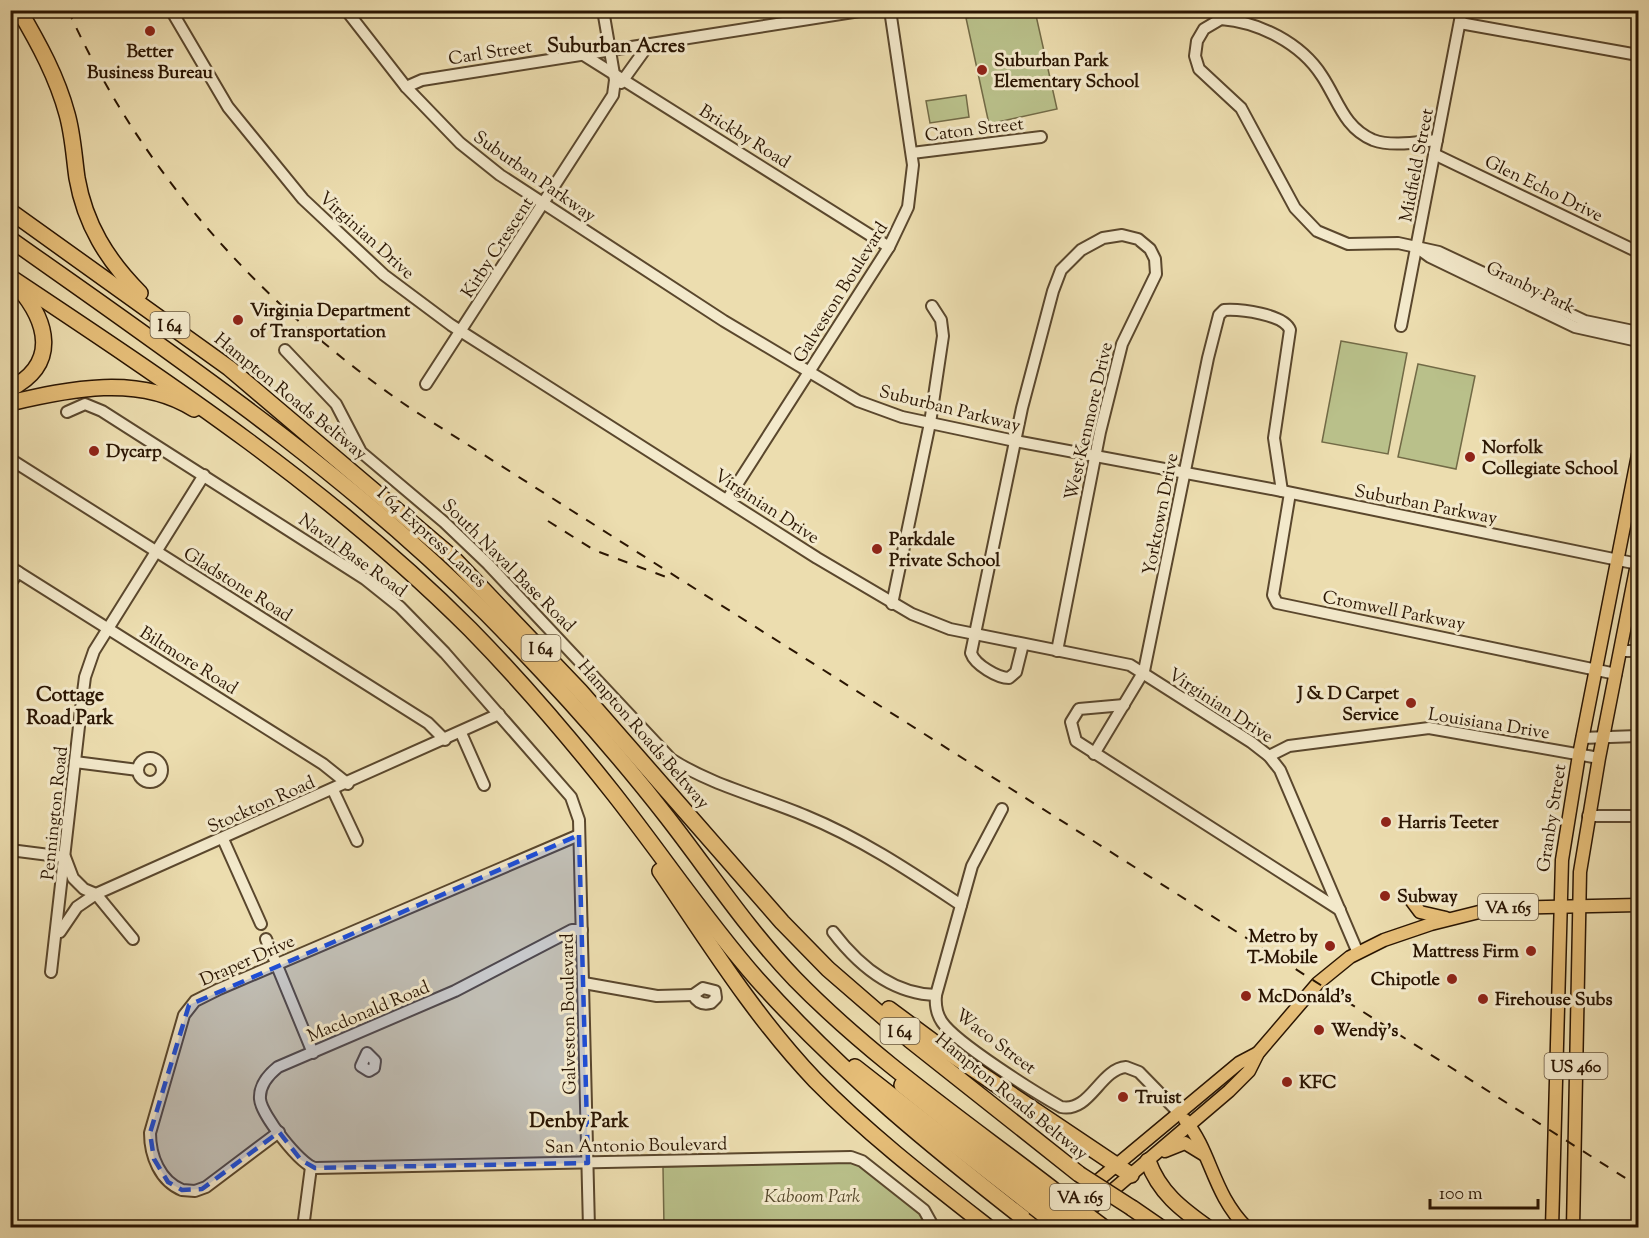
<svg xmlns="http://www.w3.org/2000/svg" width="1649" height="1238" viewBox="0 0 1649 1238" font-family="'Sorts Mill Goudy',serif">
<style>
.green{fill:#b9c08a;stroke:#726a46;stroke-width:1.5}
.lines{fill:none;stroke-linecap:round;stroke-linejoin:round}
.minor-casing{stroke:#5a472d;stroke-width:14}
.major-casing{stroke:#2a1502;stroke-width:15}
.highway-casing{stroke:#2a1502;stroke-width:18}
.minor{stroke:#f3e9cb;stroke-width:10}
.major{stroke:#e6be78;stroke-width:12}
.highway{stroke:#e6be78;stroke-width:15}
.rail{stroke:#2a1502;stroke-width:2;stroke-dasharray:10 10;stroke-linecap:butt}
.highway-bridge-casing{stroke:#2a1502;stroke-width:18;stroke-linecap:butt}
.highway-bridge{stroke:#e6be78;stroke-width:15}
.marked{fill:#1d4ed8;fill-opacity:0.2;stroke:#1d4ed8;stroke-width:4.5;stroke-dasharray:12 8;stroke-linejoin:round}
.poi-dot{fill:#8f2418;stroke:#f3e9cb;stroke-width:2}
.labels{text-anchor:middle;stroke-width:6;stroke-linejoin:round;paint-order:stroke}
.shield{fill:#f3e9cb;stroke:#66553e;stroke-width:1.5}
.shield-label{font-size:16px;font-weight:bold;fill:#2a1502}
.poi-label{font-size:18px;font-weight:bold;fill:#2a1502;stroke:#f3e9cb;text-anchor:start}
.street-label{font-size:18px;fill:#2a1502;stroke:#f3e9cb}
.park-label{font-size:18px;font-style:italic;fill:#55482b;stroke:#f3e9cb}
.neighbourhood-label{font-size:20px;font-weight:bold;fill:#2a1502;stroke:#f3e9cb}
</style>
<rect width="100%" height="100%" fill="#ecddaf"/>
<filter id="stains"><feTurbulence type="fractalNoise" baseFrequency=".00333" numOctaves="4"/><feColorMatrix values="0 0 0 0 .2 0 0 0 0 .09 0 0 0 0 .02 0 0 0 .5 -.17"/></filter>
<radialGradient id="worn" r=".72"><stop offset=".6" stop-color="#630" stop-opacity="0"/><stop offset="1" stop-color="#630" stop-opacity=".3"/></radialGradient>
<g class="green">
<path d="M 999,10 L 1035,11 L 1057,109 L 989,124 L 966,18 Z"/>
<path d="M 966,95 L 969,117 L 930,123 L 926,101 Z"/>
<path d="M 1341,341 L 1407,353 L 1388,454 L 1322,442 Z"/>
<path d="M 1418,364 L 1475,376 L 1456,469 L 1398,457 Z"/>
<path d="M 854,1162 L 924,1216 L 930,1227 L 664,1227 L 663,1167 Z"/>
</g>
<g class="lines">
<g class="minor-casing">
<g id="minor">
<path d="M 171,10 L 228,107 L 303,199 L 384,275 L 451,325 L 817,558 L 912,614 L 950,629 L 1130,665 L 1251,742 L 1269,756 L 1280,770 L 1358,953"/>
<path d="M 346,10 L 406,87 L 460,143 L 500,175 L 724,321 L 858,401 L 902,417 L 1015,441 L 1282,491 L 1638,564"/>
<path d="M 1460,23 L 1638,55"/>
<path d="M 582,54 L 889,247"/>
<path d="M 621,83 L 649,44"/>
<path d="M 406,87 L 422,80 L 866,10"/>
<path d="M 1437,140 C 1417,142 1392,147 1373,140 C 1344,128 1338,100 1322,76 C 1301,43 1259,22 1221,19 L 1204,29 L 1197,41 L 1195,56 L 1199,69 L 1241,108 L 1295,208 L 1317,231 L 1348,244 L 1398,243 L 1439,252 L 1585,321 L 1638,332"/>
<path d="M 912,153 L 1041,137"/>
<path d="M 1434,154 L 1638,252"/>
<path d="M 1419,249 L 1430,257 L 1575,327 L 1638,341"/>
<path d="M 1401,326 L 1462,10"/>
<path d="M 285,350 L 336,404 L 361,452 L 444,522 L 488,564 L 671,759 C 711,785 761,797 806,816 C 862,839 911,872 961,905"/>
<path d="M 426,384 L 613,95 L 615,80 L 603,10"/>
<path d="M 67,412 L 85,404 L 102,411 L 365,579 L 400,607 L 445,653 L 571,797 L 579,820 L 589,1228"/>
<path d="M 10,459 L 428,723 L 445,740"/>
<path d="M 1290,493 L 1273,595 L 1277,603 L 1616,674"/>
<path d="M 727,500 L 889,247 L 908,207 L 913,165 L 890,10"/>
<path d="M 10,567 L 323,764 L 348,784"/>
<path d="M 10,584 L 18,572"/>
<path d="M 892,604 L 930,423 L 943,336 L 941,320 L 932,306"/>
<path d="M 1023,644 L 1016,672 L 1009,678 C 998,678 975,665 971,653 L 1022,408 L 1053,291 L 1061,270 L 1081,250 L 1103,238 L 1122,235 L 1138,239 L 1150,249 L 1155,259 L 1156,274 L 1122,344 L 1100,432 L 1057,651"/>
<path d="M 1620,651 L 1638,651"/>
<path d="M 1124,705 L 1079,709 L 1071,722 L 1076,741 L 1340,910"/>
<path d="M 461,733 L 484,785"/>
<path d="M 1582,738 L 1638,736"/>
<path d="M 1094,754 L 1144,671 L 1208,358 L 1219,315 L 1224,310 C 1240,309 1284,314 1290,330 L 1274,438 L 1282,491"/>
<path d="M 1269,756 L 1289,746 L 1429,728 L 1599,758"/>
<circle cx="150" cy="770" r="12"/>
<path d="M 75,762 L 138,770"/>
<path d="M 333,790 L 357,841"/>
<path d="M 1002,809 L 972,866 L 936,995 C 935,1005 936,1013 942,1022 C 956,1043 1036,1093 1061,1107 C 1090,1113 1100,1069 1126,1067 L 1139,1072 L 1180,1114"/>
<path d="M 1588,816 L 1638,816"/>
<path d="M 223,839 L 261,924"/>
<path d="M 10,850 L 65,857 L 73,878 L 84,889 L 96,894 L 133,939"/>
<path d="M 582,930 L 572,930 L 455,991 L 278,1067 C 268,1075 259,1085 260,1099 C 261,1114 300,1165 315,1168 L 851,1157 L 862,1161 L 924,1210 L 934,1228"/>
<path d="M 60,932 L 77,907 L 96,894 L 499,714"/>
<path d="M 833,932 C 859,966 892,994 936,995"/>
<path d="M 266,939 L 313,1053"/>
<path d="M 51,972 L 82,700 L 85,677 L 94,651 L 204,475"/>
<path d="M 584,983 L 657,996 L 693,995"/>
<path d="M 703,988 L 715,991 L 716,998 L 711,1003 C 703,1005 697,1002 693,995 Z"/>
<path d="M 367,1053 L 375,1061 L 374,1068 L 369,1071 L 361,1066 Z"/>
<path d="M 279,1132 L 206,1187 L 195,1191 L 182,1190 C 160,1181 150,1156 150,1133 L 184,1015 L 195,1001 L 219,989 L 579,835"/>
<path d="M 303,1228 L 311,1167"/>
</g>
</g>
<g class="major-casing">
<g id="major">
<path d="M 1411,900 L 1420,912 L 1446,918"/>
<path d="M 1185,1120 C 1212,1153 1212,1193 1247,1228"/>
<path d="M 1165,1151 L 1185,1143 L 1203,1154"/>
<path d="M 1080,1218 L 1229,1091 L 1249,1071 L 1258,1053 L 1318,983 L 1350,957 L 1384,940 L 1431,924 L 1495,908 L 1638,905"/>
<path d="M 1041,1228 L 1239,1063 L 1258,1053"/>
<path d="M 1552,1228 L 1562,860 L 1579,755 L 1638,455"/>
<path d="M 1573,1228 L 1580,872 L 1599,758 L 1638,559"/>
</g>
</g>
<g class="highway-casing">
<g id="highway">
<path d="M 19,10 C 39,44 57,77 67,114 C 73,135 74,157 77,178 C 85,224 107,260 140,293"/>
<path d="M 10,211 L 229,368 L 452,557 L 580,691 L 782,922 L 828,969 L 910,1040 L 1079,1174"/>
<path d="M 10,239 C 175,356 344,470 487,614 C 550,678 612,746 667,817 C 709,871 747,929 795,979 C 873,1059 967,1123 1055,1191"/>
<path d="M 10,277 C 171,384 332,491 470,629 C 521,681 569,737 614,794 C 662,855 706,921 757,979 C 841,1073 937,1151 1036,1228"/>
<path d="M 10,389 C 59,364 48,322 18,287"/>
<path d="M 10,403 C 69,389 139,374 194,409"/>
<path d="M 660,871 C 709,943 755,1017 815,1080 C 868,1134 929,1181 989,1228"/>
<path d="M 889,1009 L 939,1046 L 1131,1175"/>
<path d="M 855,1067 L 1034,1207"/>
<path d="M 902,1085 L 1045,1199"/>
<path d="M 1148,1161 C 1159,1192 1181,1209 1208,1228"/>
<path d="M 1132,1208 L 1161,1228"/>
</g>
</g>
<use href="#minor" class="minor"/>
<use href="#major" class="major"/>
<use href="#highway" class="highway"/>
<g class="rail">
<path d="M 68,10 C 143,176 264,309 413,410 L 1638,1186"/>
<path d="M 548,521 L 594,550 L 666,577"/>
</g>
<g class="highway-bridge-casing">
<g id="highway-bridge">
<path d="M 1079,1174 L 1132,1208"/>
<path d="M 1055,1191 L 1103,1227"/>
<path d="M 1045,1199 L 1083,1228"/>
<path d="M 1034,1207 L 1061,1228"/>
</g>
</g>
<use href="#highway-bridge" class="highway-bridge"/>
</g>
<path class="marked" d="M 579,835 L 588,1163 L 315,1168 L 301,1160 L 279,1132 L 202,1189 L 182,1190 L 168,1182 L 154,1159 L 150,1133 L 189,1005 Z"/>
<g class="poi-dot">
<circle cx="150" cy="31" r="6"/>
<circle cx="982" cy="70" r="6"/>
<circle cx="238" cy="320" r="6"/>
<circle cx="94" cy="451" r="6"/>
<circle cx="1470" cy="457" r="6"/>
<circle cx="877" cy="549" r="6"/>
<circle cx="1411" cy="703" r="6"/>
<circle cx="1386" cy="822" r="6"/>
<circle cx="1385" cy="896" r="6"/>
<circle cx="1330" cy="946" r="6"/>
<circle cx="1531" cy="951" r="6"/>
<circle cx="1452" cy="979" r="6"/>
<circle cx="1246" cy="996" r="6"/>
<circle cx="1483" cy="999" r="6"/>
<circle cx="1319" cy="1030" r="6"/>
<circle cx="1287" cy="1082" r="6"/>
<circle cx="1123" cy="1097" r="6"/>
</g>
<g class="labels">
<g class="shield">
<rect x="150.5" y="312" width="39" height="26" rx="4.5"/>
<rect x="521.5" y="635" width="39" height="26" rx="4.5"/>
<rect x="1478" y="894" width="60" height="26" rx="4.5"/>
<rect x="880.5" y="1018" width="39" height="26" rx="4.5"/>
<rect x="1544.5" y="1053" width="63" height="26" rx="4.5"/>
<rect x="1050" y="1184" width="60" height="26" rx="4.5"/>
</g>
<g class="shield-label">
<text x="170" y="331">I 64</text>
<text x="541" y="654">I 64</text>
<text x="1508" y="913">VA 165</text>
<text x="900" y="1037">I 64</text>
<text x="1576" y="1072">US 460</text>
<text x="1080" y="1203">VA 165</text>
</g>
<g class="poi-label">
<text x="150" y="57" text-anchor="middle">Better<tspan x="150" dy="21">Business Bureau</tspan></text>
<text x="994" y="66">Suburban Park<tspan x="994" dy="21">Elementary School</tspan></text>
<text x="250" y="316">Virginia Department<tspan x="250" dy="21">of Transportation</tspan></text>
<text x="1482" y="453">Norfolk<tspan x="1482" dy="21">Collegiate School</tspan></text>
<text x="106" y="457">Dycarp</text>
<text x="889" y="545">Parkdale<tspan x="889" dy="21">Private School</tspan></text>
<text x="1399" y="699" text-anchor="end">J &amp; D Carpet<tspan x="1399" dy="21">Service</tspan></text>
<text x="1398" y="828">Harris Teeter</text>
<text x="1397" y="902">Subway</text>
<text x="1318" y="942" text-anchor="end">Metro by<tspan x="1318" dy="21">T-Mobile</tspan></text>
<text x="1519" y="957" text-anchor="end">Mattress Firm</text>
<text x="1440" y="985" text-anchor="end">Chipotle</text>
<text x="1258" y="1002">McDonald's</text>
<text x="1495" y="1005">Firehouse Subs</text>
<text x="1331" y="1036">Wendy's</text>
<text x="1299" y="1088">KFC</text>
<text x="1135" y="1103">Truist</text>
</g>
<g class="street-label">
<text transform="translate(490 52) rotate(-9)" y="6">Carl Street</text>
<text transform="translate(974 129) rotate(-7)" y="6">Caton Street</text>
<text transform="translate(745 136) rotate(32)" y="6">Brickby Road</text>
<text transform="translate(1416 165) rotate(-79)" y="6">Midfield Street</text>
<text transform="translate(535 176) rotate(35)" y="6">Suburban Parkway</text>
<text transform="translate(1544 188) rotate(26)" y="6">Glen Echo Drive</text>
<text transform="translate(367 235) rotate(42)" y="6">Virginian Drive</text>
<text transform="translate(497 247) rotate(-57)" y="6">Kirby Crescent</text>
<text transform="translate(1531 287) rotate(26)" y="6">Granby Park</text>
<text transform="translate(840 292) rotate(-58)" y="6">Galveston Boulevard</text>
<text transform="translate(291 396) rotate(39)" y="6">Hampton Roads Beltway</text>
<text transform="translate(950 408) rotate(14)" y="6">Suburban Parkway</text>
<text transform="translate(1088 421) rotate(-77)" y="6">West Kenmore Drive</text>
<text transform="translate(1426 504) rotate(11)" y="6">Suburban Parkway</text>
<text transform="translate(767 506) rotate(33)" y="6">Virginian Drive</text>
<text transform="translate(1160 514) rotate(-79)" y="6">Yorktown Drive</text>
<text transform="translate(432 537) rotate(42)" y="6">I 64 Express Lanes</text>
<text transform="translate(353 555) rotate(36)" y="6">Naval Base Road</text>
<text transform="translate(509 565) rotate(45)" y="6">South Naval Base Road</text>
<text transform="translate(238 584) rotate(32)" y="6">Gladstone Road</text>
<text transform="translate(1394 610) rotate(11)" y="6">Cromwell Parkway</text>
<text transform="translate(189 660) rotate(32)" y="6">Biltmore Road</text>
<text transform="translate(1221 705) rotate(33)" y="6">Virginian Drive</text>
<text transform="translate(1489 723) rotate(9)" y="6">Louisiana Drive</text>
<text transform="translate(644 734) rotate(49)" y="6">Hampton Roads Beltway</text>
<text transform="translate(261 804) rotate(-24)" y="6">Stockton Road</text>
<text transform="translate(54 813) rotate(-84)" y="6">Pennington Road</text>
<text transform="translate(1551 818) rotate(-81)" y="6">Granby Street</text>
<text transform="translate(247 960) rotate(-24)" y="6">Draper Drive</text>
<text transform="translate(368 1011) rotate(-23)" y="6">Macdonald Road</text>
<text transform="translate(568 1014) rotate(-91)" y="6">Galveston Boulevard</text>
<text transform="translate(996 1041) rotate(37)" y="6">Waco Street</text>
<text transform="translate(1012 1096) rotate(39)" y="6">Hampton Roads Beltway</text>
<text transform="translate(636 1145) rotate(-1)" y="6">San Antonio Boulevard</text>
</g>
<g class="park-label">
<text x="812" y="1202">Kaboom Park</text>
</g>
<g class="neighbourhood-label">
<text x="616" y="52">Suburban Acres</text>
<text x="70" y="701">Cottage<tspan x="70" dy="23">Road Park</tspan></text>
<text x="579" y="1127">Denby Park</text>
</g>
</g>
<rect width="1649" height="1238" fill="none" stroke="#ecddaf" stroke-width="36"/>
<rect x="12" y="12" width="1625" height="1214" fill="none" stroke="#2a1502" stroke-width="3"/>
<rect x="18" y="18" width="1613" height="1202" fill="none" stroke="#2a1502" stroke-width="1.5"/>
<path d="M1430 1199v9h108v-9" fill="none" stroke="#2a1502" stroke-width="3"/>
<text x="1439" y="1199" font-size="18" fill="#2a1502" stroke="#f3e9cb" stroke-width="4.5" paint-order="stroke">100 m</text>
<rect width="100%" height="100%" filter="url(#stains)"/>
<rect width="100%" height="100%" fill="url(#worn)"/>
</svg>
